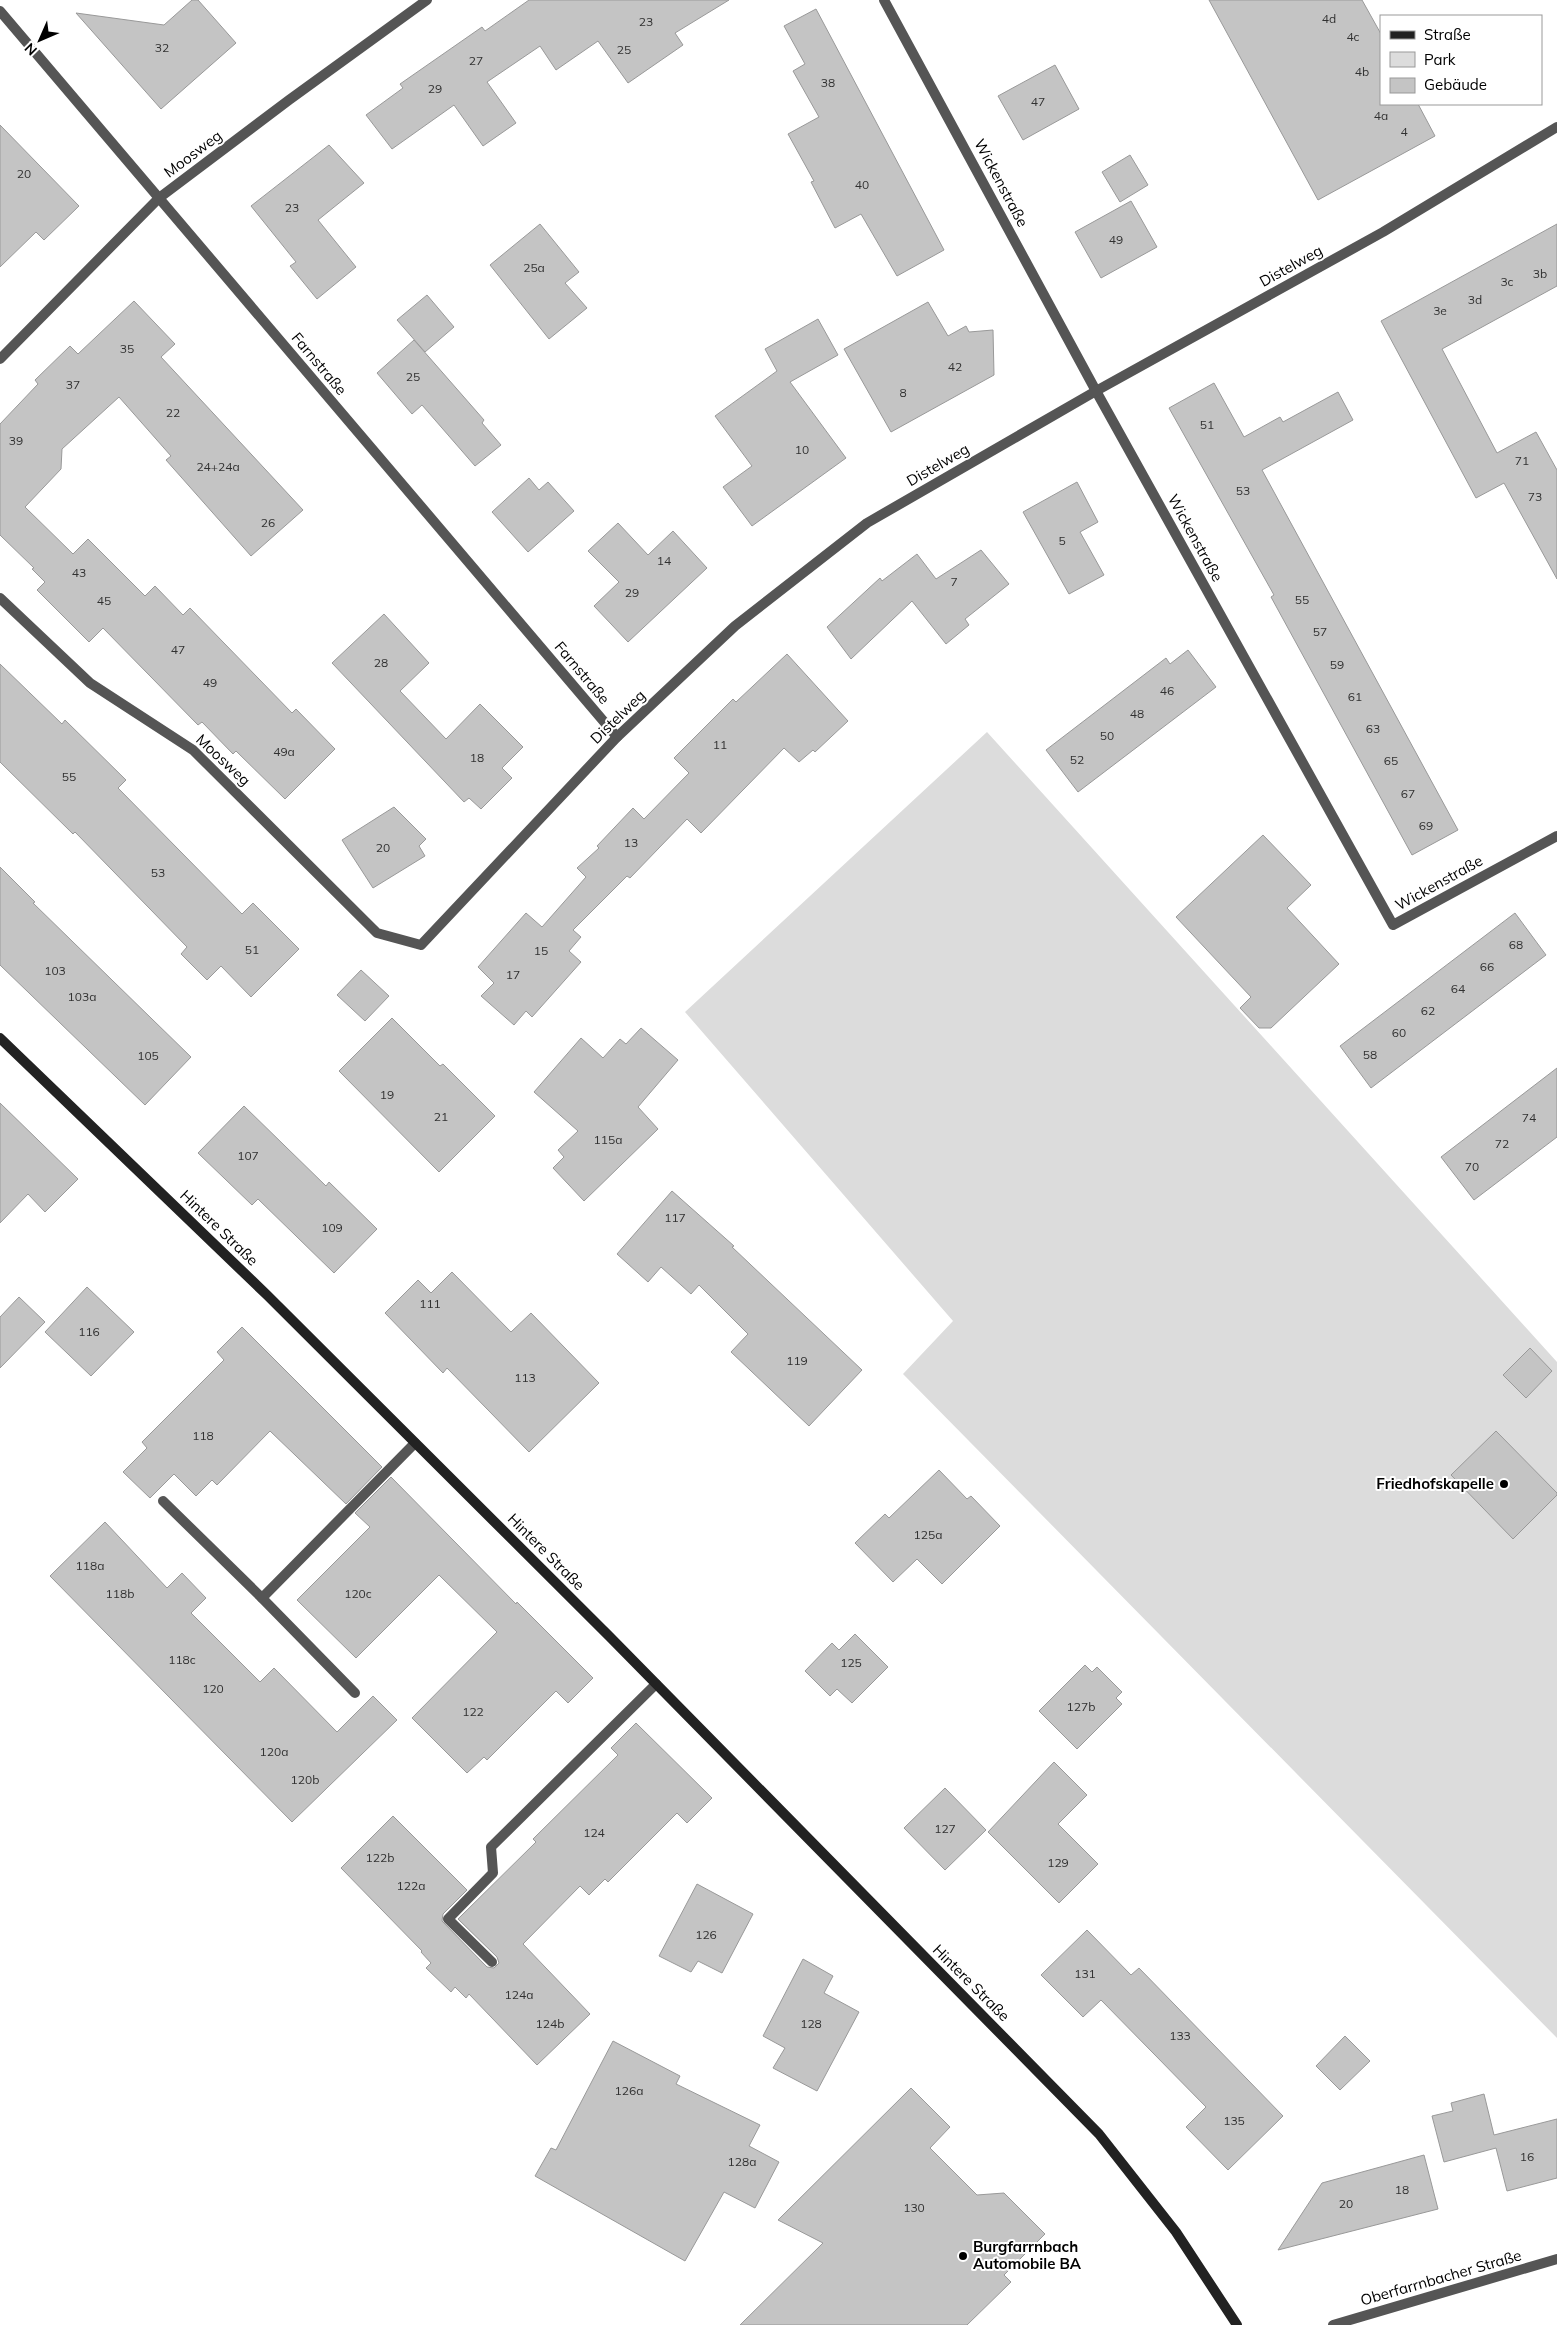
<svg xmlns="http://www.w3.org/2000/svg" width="1557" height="2325" viewBox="0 0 1557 2325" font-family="Mulish,sans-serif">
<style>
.green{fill:#dcdcdc}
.building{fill:#c4c4c4;stroke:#999}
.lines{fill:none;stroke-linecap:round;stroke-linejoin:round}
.lane{stroke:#555;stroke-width:10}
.street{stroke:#555;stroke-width:10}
.secondary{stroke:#222;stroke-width:10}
.poi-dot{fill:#000;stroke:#fff;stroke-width:2}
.labels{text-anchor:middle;stroke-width:4;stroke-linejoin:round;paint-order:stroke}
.number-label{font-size:12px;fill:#313131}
.street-label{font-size:15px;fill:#000;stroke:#fff}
.poi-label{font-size:15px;font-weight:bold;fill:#000;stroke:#fff;text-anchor:end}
</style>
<rect width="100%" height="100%" fill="#fff"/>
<path class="green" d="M 987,732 L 1557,1362 L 1557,2038 L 903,1374 L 953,1321 L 685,1012 Z"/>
<g class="building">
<path d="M 192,0 L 198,0 L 236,43 L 161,109 L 76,13 L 164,25 Z"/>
<path d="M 529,0 L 729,0 L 675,33 L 683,45 L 628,83 L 598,41 L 556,70 L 540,46 L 487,82 L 516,123 L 483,146 L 454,105 L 392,149 L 366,115 L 403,88 L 400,84 L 482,27 L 485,31 Z"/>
<path d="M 1209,0 L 1362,0 L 1381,34 L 1381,104 L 1418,104 L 1435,136 L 1318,200 Z"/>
<path d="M 816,9 L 944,250 L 897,276 L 861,214 L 835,228 L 811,182 L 814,181 L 788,134 L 819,117 L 793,71 L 805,64 L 784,26 Z"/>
<path d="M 1055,65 L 1079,109 L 1023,140 L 998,96 Z"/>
<path d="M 0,125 L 79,206 L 44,240 L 36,232 L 0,267 Z"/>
<path d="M 329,145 L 364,183 L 318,220 L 356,267 L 317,299 L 290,266 L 296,262 L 251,206 Z"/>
<path d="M 1130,155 L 1148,185 L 1120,202 L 1102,172 Z"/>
<path d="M 1131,201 L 1157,247 L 1101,278 L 1075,232 Z"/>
<path d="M 540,224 L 579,272 L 565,283 L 587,308 L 549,339 L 490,265 Z"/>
<path d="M 1557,224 L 1557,286 L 1442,349 L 1497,453 L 1536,432 L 1557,470 L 1557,579 L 1504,483 L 1476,498 L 1381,321 Z"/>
<path d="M 427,295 L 454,327 L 425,352 L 397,320 Z"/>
<path d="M 134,301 L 175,344 L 161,357 L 303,510 L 251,556 L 166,460 L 171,456 L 119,397 L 62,449 L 61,469 L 25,507 L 73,554 L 88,539 L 145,596 L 155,586 L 183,615 L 190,608 L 292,713 L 296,709 L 335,749 L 285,799 L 236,751 L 233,754 L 202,722 L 198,725 L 103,628 L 89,642 L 37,590 L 45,582 L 32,569 L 34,568 L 0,535 L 0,424 L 38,384 L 35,380 L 70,346 L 78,354 Z"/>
<path d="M 928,302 L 948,336 L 966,326 L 969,332 L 993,330 L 994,375 L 891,432 L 844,349 Z"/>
<path d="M 818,319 L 838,355 L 790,382 L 846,458 L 752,526 L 723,487 L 752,466 L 715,416 L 777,371 L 765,349 Z"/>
<path d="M 414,340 L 484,420 L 482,423 L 501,445 L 475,466 L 422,405 L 412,414 L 377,373 Z"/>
<path d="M 1214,383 L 1244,437 L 1280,417 L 1283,422 L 1338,392 L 1353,420 L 1262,470 L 1458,830 L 1412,855 L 1271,597 L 1274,595 L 1169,408 Z"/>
<path d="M 529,478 L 539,490 L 548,482 L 574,511 L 528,552 L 492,512 Z"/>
<path d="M 1077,482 L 1098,522 L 1080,532 L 1104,575 L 1069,594 L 1023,512 Z"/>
<path d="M 618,523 L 648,555 L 673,531 L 707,568 L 628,642 L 594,606 L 619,582 L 588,551 Z"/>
<path d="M 981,550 L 1009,584 L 965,619 L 969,625 L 946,644 L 912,601 L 851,659 L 827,627 L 880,578 L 882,581 L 917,554 L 936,579 Z"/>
<path d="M 384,614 L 429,663 L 400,691 L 446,739 L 480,704 L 523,747 L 502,768 L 512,778 L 481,809 L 469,798 L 464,802 L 332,663 Z"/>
<path d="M 1188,650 L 1216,687 L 1078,792 L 1046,750 L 1166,658 L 1170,664 Z"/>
<path d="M 787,654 L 848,721 L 815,752 L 813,750 L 799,762 L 784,748 L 701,833 L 687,819 L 630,878 L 627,876 L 573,930 L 581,937 L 569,951 L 581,962 L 532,1017 L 526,1011 L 514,1025 L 481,996 L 494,983 L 478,967 L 526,913 L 542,927 L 586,877 L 577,868 L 599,848 L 597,846 L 633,808 L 644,819 L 689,773 L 674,758 L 733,699 L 736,702 Z"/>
<path d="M 0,664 L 62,724 L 65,720 L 126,780 L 118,788 L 242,914 L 253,903 L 299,949 L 251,997 L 221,966 L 207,980 L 181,954 L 187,947 L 75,832 L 73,834 L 0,762 Z"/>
<path d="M 394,807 L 426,839 L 419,846 L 425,856 L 373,888 L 342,840 Z"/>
<path d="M 1263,835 L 1311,885 L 1287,908 L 1339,964 L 1271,1028 L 1259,1028 L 1240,1008 L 1251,997 L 1176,917 Z"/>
<path d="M 0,867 L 35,902 L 33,903 L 191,1057 L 145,1105 L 0,965 Z"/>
<path d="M 1515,913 L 1546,955 L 1371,1088 L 1340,1046 Z"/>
<path d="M 361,970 L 389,996 L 365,1021 L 337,995 Z"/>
<path d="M 392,1018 L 440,1066 L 443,1064 L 495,1116 L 439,1172 L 339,1071 Z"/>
<path d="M 641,1028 L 678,1060 L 638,1107 L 658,1129 L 584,1201 L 553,1168 L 564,1157 L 558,1150 L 578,1131 L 534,1092 L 581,1038 L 603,1058 L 620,1039 L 626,1044 Z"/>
<path d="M 1557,1068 L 1557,1137 L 1474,1200 L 1441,1157 Z"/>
<path d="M 0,1103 L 78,1179 L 45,1212 L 28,1194 L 0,1223 Z"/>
<path d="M 244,1106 L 326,1186 L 329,1182 L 377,1229 L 334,1273 L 258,1199 L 252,1205 L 198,1153 Z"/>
<path d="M 672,1191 L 734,1246 L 732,1247 L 862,1370 L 809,1426 L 731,1352 L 748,1334 L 699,1285 L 691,1294 L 661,1267 L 648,1282 L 617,1254 Z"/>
<path d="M 452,1272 L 511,1332 L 531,1313 L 599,1383 L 529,1452 L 447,1368 L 443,1373 L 385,1313 L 418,1280 L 431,1293 Z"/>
<path d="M 87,1287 L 134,1332 L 91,1376 L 45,1332 Z"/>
<path d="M 19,1297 L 45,1322 L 0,1368 L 0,1317 Z"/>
<path d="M 242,1327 L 382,1467 L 346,1504 L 270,1431 L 217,1485 L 212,1480 L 196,1496 L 174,1474 L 150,1498 L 123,1472 L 147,1448 L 142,1442 L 224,1360 L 217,1352 Z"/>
<path d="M 1530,1348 L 1552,1371 L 1526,1398 L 1503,1375 Z"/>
<path d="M 1496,1431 L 1557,1493 L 1557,1495 L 1513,1539 L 1451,1475 Z"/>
<path d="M 939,1470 L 967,1499 L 971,1496 L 1000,1526 L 942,1584 L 917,1559 L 893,1582 L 855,1543 L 885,1514 L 889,1518 Z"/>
<path d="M 391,1477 L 516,1604 L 517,1602 L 593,1678 L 568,1703 L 556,1691 L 487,1760 L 484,1757 L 467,1773 L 412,1718 L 497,1632 L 439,1575 L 356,1658 L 297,1600 L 370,1527 L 355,1513 Z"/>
<path d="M 105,1522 L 167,1588 L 182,1573 L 206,1598 L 191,1613 L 260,1682 L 274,1668 L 337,1732 L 373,1696 L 397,1720 L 292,1822 L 50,1576 Z"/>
<path d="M 855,1634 L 888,1667 L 852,1703 L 837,1689 L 830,1696 L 805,1671 L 832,1643 L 839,1650 Z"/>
<path d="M 1085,1665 L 1092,1672 L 1097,1667 L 1122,1692 L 1116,1698 L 1122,1704 L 1077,1749 L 1039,1711 Z"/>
<path d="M 636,1723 L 712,1798 L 687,1823 L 677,1813 L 608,1882 L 605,1879 L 589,1895 L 580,1886 L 523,1944 L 590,2014 L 537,2065 L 469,1994 L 466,1998 L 455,1987 L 451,1992 L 426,1968 L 431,1963 L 421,1952 L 422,1951 L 341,1868 L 393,1816 L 467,1890 L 443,1914 L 442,1921 L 487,1967 L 494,1968 L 499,1963 L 497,1957 L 458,1919 L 536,1842 L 533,1839 L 618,1755 L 611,1748 Z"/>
<path d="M 1054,1762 L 1087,1795 L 1058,1824 L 1098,1864 L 1059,1903 L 988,1832 Z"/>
<path d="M 945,1788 L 986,1830 L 945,1870 L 904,1828 Z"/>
<path d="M 697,1884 L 753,1914 L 722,1973 L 698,1961 L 691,1972 L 659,1956 Z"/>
<path d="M 1087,1930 L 1131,1975 L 1139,1968 L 1283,2116 L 1228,2170 L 1186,2127 L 1206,2107 L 1101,2000 L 1083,2017 L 1041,1975 Z"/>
<path d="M 803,1959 L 833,1976 L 824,1993 L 859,2012 L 817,2091 L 773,2068 L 785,2048 L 763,2036 Z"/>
<path d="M 1345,2036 L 1370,2061 L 1340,2090 L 1316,2066 Z"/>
<path d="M 613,2041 L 680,2076 L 676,2084 L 760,2125 L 749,2146 L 779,2162 L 755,2208 L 724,2192 L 685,2261 L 535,2176 L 551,2148 L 556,2150 Z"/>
<path d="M 911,2088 L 950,2127 L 930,2148 L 977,2195 L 1004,2193 L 1045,2234 L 1004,2275 L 1011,2282 L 967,2325 L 740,2325 L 823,2243 L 778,2220 Z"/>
<path d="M 1484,2094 L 1494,2135 L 1557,2119 L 1557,2178 L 1507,2191 L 1496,2148 L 1444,2162 L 1432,2116 L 1453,2111 L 1451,2103 Z"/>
<path d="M 1424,2155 L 1438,2209 L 1278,2250 L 1322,2183 Z"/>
</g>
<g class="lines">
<g class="lane">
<path d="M 163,1501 L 262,1598"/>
<path d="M 355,1693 L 262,1598 L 415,1443"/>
<path d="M 492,1962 L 448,1919 L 493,1873 L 491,1847 L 656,1684"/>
</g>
<g class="street">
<path d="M 884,0 L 1096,391 L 1393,925 L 1557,836"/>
<path d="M 0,11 L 617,737"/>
<path d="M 0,359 L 159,198 L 289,100 L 427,0"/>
<path d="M 0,598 L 90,683 L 193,750 L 377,933 L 421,945 L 617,737 L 735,626 L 867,523 L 1096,391 L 1383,232 L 1557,127"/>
<path d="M 1333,2325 L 1557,2259"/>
</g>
<path class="secondary" d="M 0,1038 L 267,1295 L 609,1636 L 1099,2134 L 1176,2232 L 1237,2325"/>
</g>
<g class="poi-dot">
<circle cx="1504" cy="1484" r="5"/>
<circle cx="963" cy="2256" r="5"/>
</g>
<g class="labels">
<g class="number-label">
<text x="1329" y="23">4d</text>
<text x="646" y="26">23</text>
<text x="1353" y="41">4c</text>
<text x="162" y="52">32</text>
<text x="624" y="54">25</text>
<text x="476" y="65">27</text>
<text x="1362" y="76">4b</text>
<text x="828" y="87">38</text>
<text x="435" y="93">29</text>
<text x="1038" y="106">47</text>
<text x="1381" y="120">4a</text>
<text x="1404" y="136">4</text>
<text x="24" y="178">20</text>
<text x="862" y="189">40</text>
<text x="292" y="212">23</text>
<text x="1116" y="244">49</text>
<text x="534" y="272">25a</text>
<text x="1540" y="278">3b</text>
<text x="1507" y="286">3c</text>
<text x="1475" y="304">3d</text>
<text x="1440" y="315">3e</text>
<text x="127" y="353">35</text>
<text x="955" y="371">42</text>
<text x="413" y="381">25</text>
<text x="73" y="389">37</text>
<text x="903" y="397">8</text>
<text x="173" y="417">22</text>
<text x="1207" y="429">51</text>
<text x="16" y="445">39</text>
<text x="802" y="454">10</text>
<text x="1522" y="465">71</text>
<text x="218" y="471">24+24a</text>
<text x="1243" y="495">53</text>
<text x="1535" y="501">73</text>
<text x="268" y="527">26</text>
<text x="1062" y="545">5</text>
<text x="664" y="565">14</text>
<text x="79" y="577">43</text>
<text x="954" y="586">7</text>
<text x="632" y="597">29</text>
<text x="1302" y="604">55</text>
<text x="104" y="605">45</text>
<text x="1320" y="636">57</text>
<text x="178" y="654">47</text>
<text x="381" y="667">28</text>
<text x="1337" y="669">59</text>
<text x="210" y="687">49</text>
<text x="1167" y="695">46</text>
<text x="1355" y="701">61</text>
<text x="1137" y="718">48</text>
<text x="1373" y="733">63</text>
<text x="1107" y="740">50</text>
<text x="720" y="749">11</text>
<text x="284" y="756">49a</text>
<text x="477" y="762">18</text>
<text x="1077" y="764">52</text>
<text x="1391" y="765">65</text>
<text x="69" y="781">55</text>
<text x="1408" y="798">67</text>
<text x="1426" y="830">69</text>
<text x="631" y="847">13</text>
<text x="383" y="852">20</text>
<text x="158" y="877">53</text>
<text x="1516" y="949">68</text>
<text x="252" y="954">51</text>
<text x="541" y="955">15</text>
<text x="1487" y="971">66</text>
<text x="55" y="975">103</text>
<text x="513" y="979">17</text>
<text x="1458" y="993">64</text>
<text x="82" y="1001">103a</text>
<text x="1428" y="1015">62</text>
<text x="1399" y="1037">60</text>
<text x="1370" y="1059">58</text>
<text x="148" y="1060">105</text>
<text x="387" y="1099">19</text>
<text x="441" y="1121">21</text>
<text x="1529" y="1122">74</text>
<text x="608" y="1144">115a</text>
<text x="1502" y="1148">72</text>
<text x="248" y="1160">107</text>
<text x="1472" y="1171">70</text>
<text x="675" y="1222">117</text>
<text x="332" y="1232">109</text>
<text x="430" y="1308">111</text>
<text x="89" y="1336">116</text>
<text x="797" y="1365">119</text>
<text x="525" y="1382">113</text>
<text x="203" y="1440">118</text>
<text x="928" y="1539">125a</text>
<text x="90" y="1570">118a</text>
<text x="120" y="1598">118b</text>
<text x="358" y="1598">120c</text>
<text x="182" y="1664">118c</text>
<text x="851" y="1667">125</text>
<text x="213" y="1693">120</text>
<text x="1081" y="1711">127b</text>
<text x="473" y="1716">122</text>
<text x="274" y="1756">120a</text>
<text x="305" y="1784">120b</text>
<text x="945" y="1833">127</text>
<text x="594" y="1837">124</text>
<text x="380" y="1862">122b</text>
<text x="1058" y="1867">129</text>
<text x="411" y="1890">122a</text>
<text x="706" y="1939">126</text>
<text x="1085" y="1978">131</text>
<text x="519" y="1999">124a</text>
<text x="550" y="2028">124b</text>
<text x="811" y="2028">128</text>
<text x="1180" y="2040">133</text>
<text x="629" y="2095">126a</text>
<text x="1234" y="2125">135</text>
<text x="1527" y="2161">16</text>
<text x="742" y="2166">128a</text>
<text x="1402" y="2194">18</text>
<text x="1346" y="2208">20</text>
<text x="914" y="2212">130</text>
</g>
<g class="street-label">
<text transform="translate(193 154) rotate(-37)" y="5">Moosweg</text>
<text transform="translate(1001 183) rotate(62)" y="5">Wickenstraße</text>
<text transform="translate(1291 266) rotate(-29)" y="5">Distelweg</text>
<text transform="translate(319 364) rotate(50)" y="5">Farnstraße</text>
<text transform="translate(938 465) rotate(-30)" y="5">Distelweg</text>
<text transform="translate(1195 538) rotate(61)" y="5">Wickenstraße</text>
<text transform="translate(582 673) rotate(50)" y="5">Farnstraße</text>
<text transform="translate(618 717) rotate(-44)" y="5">Distelweg</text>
<text transform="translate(223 760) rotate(43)" y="5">Moosweg</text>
<text transform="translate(1439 883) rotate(-29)" y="5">Wickenstraße</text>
<text transform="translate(219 1228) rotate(44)" y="5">Hintere Straße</text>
<text transform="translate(546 1552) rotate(45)" y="5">Hintere Straße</text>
<text transform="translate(971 1983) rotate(45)" y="5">Hintere Straße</text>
<text transform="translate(1441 2278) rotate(-16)" y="5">Oberfarrnbacher Straße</text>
</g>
<g class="poi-label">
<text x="1494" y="1489">Friedhofskapelle</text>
<text x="973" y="2252" text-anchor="start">Burgfarrnbach<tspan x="973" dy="17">Automobile BA</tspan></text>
</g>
</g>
<rect x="1380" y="15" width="162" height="90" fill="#ffffff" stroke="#999999"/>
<rect x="1390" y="31" width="25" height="8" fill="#222222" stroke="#999999"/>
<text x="1424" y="40" font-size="15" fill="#000000">Straße</text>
<rect x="1390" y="52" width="25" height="15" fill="#dcdcdc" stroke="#999999"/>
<text x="1424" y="65" font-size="15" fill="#000000">Park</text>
<rect x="1390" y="78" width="25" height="15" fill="#c4c4c4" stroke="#999999"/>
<text x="1424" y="90" font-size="15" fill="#000000">Gebäude</text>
<g transform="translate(40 40) rotate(225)" stroke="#ffffff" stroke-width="4" paint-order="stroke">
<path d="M0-4L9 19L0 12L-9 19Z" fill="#000000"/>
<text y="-8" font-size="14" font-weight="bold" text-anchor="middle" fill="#000000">N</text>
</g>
</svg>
